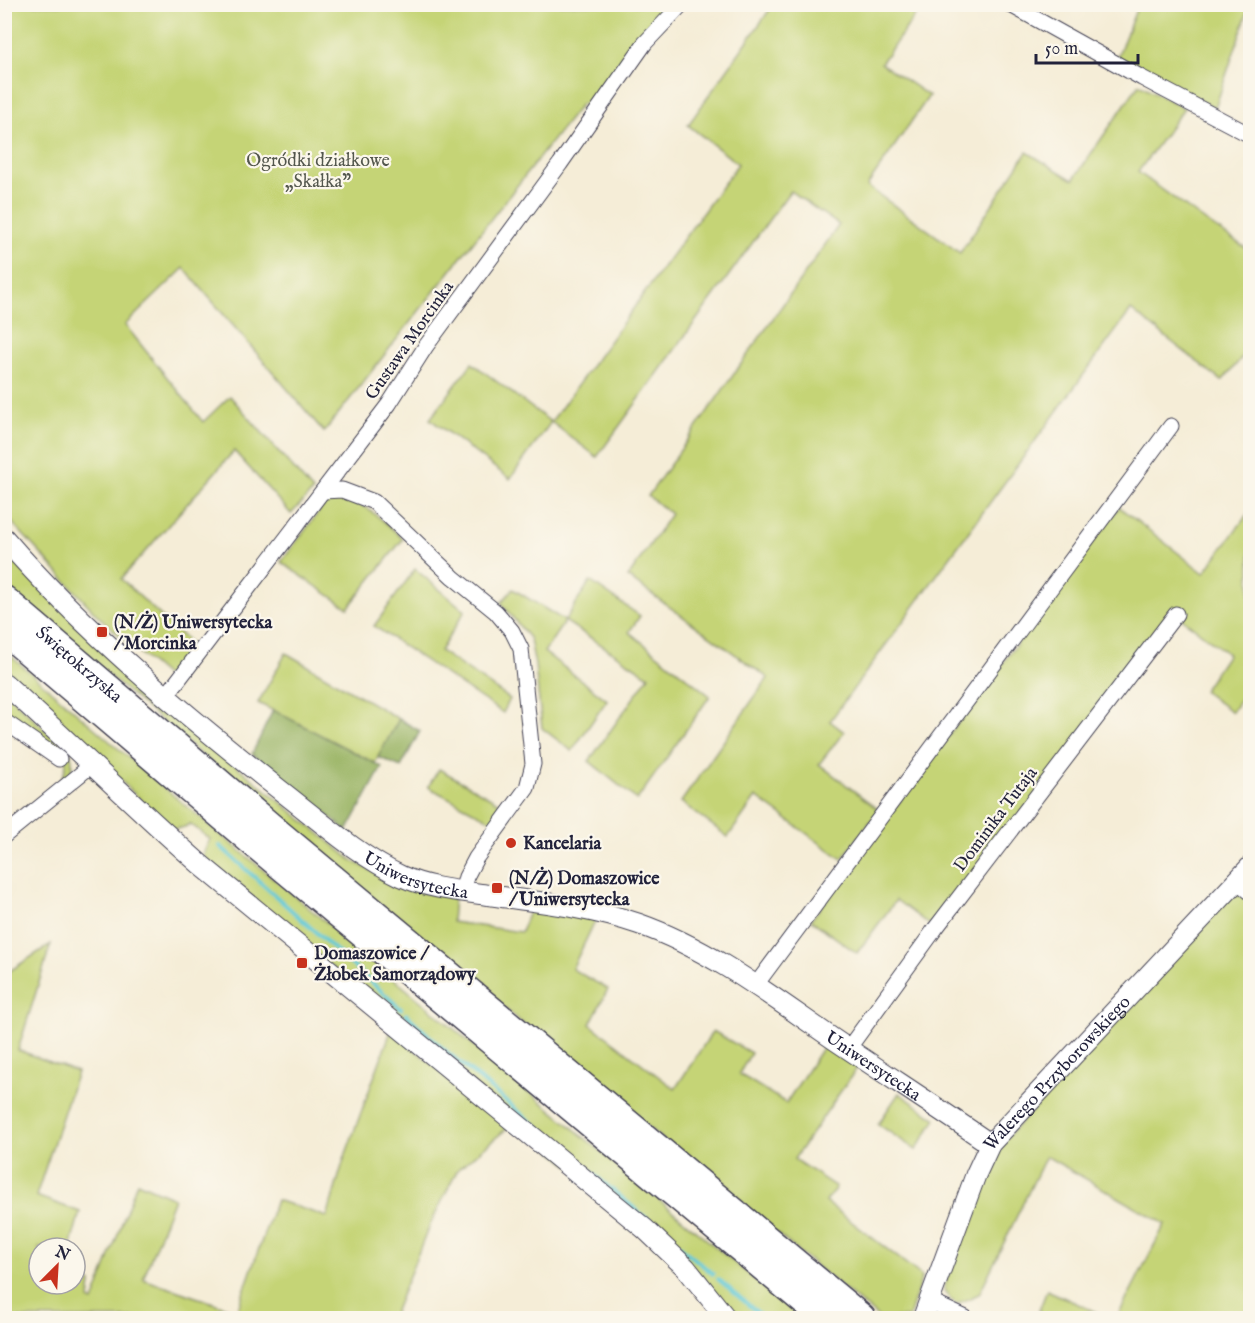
<svg xmlns="http://www.w3.org/2000/svg" width="1255" height="1323" viewBox="0 0 1255 1323" font-family="'IM FELL English',serif">
<style>
.green{fill:#c5d476;stroke:#747b58;stroke-width:1.5}
.forest{fill:#9cb667;stroke:#5f6c51;stroke-width:1.5}
.lines{fill:none;stroke-linecap:round;stroke-linejoin:round}
.stream{stroke:#5dc8d6;stroke-width:4}
.minor-casing{stroke:#424052;stroke-width:17}
.tertiary-casing{stroke:#424052;stroke-width:22}
.motorway-casing{stroke:#424052;stroke-width:31}
.minor{stroke:#fff;stroke-width:15}
.tertiary{stroke:#fff;stroke-width:20}
.motorway{stroke:#fff;stroke-width:28}
.poi-dot{fill:#c8321e;stroke:#fbf7ec;stroke-width:2}
.labels{text-anchor:middle;stroke-width:4.5;stroke-linejoin:round;paint-order:stroke}
.park-label{font-size:18px;fill:#53574d;stroke:#fbf7ec}
.street-label{font-size:18px;fill:#22223b;stroke:#fbf7ec}
.poi-label{font-size:18px;font-weight:bold;fill:#22223b;stroke:#fbf7ec;text-anchor:start}
</style>
<rect width="100%" height="100%" fill="#fbf7ec"/>
<filter id="ink" filterUnits="userSpaceOnUse"><feTurbulence type="fractalNoise" baseFrequency=".0167" numOctaves="2"/><feDisplacementMap in="SourceGraphic" scale="12" xChannelSelector="R" yChannelSelector="G"/><feConvolveMatrix kernelMatrix="1 2 1 2 8 2 1 2 1" color-interpolation-filters="sRGB"/></filter>
<filter id="wash" filterUnits="userSpaceOnUse"><feTurbulence type="fractalNoise" baseFrequency=".008" numOctaves="4" result="noise"/><feDisplacementMap in="SourceGraphic" scale="24" xChannelSelector="R" yChannelSelector="G"/><feGaussianBlur stdDeviation="1.35" result="paint"/><feColorMatrix in="noise" values="0 0 0 0 0 0 0 0 0 0 0 0 0 0 0 0 0 1.4 0 .05"/><feComposite in="paint" operator="in"/></filter>
<g filter="url(#wash)">
<rect width="100%" height="100%" fill="#f5edd7"/>
<g class="green">
<path d="M 5,5 L 673,5 L 638,44 L 592,106 L 582,103 L 324,432 L 184,268 L 125,325 L 203,422 L 230,396 L 313,491 L 291,514 L 234,451 L 121,579 L 188,641 L 194,649 L 170,680 L 98,616 L 5,515 Z"/>
<path d="M 773,5 L 923,5 L 881,63 L 929,96 L 867,186 L 960,253 L 1027,152 L 1073,180 L 1139,84 L 1184,108 L 1138,172 L 1208,223 L 1250,251 L 1250,358 L 1245,354 L 1222,381 L 1131,310 L 830,721 L 844,732 L 819,764 L 879,810 L 842,859 L 756,797 L 728,837 L 681,802 L 768,678 L 628,577 L 671,514 L 648,496 L 839,225 L 790,191 L 597,457 L 551,422 L 510,479 L 430,419 L 472,363 L 551,422 L 738,164 L 688,125 Z"/>
<path d="M 1138,5 L 1250,5 L 1215,108 L 1116,60 Z"/>
<path d="M 330,497 C 366,501 378,516 403,539 L 348,608 L 281,562 Z"/>
<path d="M 1119,507 L 1204,573 L 1250,511 L 1250,685 L 1232,712 L 1203,691 L 1228,654 L 1176,614 L 935,929 L 896,900 L 857,953 L 811,920 Z"/>
<path d="M 4,548 L 154,699 L 353,861 L 398,885 L 426,893 L 454,897 L 452,922 L 521,932 L 531,907 L 596,919 L 572,969 L 608,989 L 590,1024 L 675,1089 L 713,1031 L 751,1053 L 739,1074 L 786,1103 L 826,1042 L 859,1065 L 794,1159 L 836,1187 L 826,1202 L 922,1276 L 909,1318 L 879,1318 L 319,855 L 5,587 Z"/>
<path d="M 415,569 L 465,611 L 440,651 L 510,699 L 503,713 L 374,626 Z"/>
<path d="M 590,581 L 640,616 L 629,632 L 710,696 L 637,800 L 589,761 L 649,676 L 565,621 L 544,652 L 607,700 L 572,751 L 542,728 L 535,665 L 530,639 L 501,603 L 513,589 L 565,621 Z"/>
<path d="M 5,651 L 136,764 L 801,1318 L 733,1318 L 697,1273 L 203,859 L 204,852 L 210,839 L 190,824 L 185,827 L 172,830 L 67,729 L 5,673 Z"/>
<path d="M 286,653 L 399,719 L 375,763 L 258,703 Z"/>
<path d="M 5,692 L 70,753 C 74,764 72,775 62,783 C 60,775 69,769 65,760 C 60,747 18,722 5,713 Z"/>
<path d="M 439,769 L 505,806 L 494,822 L 428,787 Z"/>
<path d="M 1236,890 L 1250,902 L 1250,1304 L 1244,1318 L 1117,1318 L 1165,1224 L 1046,1156 L 979,1294 L 957,1304 L 950,1299 L 944,1290 L 947,1277 L 996,1152 L 1009,1135 Z"/>
<path d="M 51,944 L 18,1050 L 77,1072 L 36,1196 L 80,1212 L 70,1248 L 39,1248 L 39,1284 L 75,1284 L 75,1273 L 91,1283 L 89,1300 L 93,1302 L 137,1182 L 174,1198 L 143,1279 L 237,1311 L 276,1200 L 327,1217 L 344,1159 L 391,1031 L 510,1126 L 458,1169 L 428,1229 L 392,1318 L 5,1318 L 5,974 Z"/>
<path d="M 899,1093 L 936,1119 L 916,1150 L 878,1124 Z"/>
<path d="M 1047,1290 L 1109,1318 L 1036,1318 Z"/>
</g>
<g class="forest">
<path d="M 273,710 L 382,767 L 347,831 L 252,754 Z"/>
<path d="M 399,719 L 420,731 L 401,767 L 378,757 Z"/>
</g>
<g class="lines">
<g class="stream">
<path d="M 220,846 L 401,1009"/>
<path d="M 406,1014 L 440,1046 L 713,1274"/>
<path d="M 718,1279 L 764,1318"/>
</g>
</g>
</g>
<g filter="url(#ink)">
<g class="lines">
<g class="minor-casing">
<g id="minor">
<path d="M 1009,4 L 1142,78 L 1250,135"/>
<path d="M 323,491 L 342,490 L 374,502 L 453,577 L 496,612 L 512,631 L 521,649 L 533,764 L 527,788 L 476,858 L 466,877 L 462,892"/>
<path d="M 166,696 L 389,404 L 426,346 L 560,164 L 645,43 L 682,4"/>
<path d="M 4,721 L 59,759"/>
<path d="M 4,836 L 93,764"/>
<path d="M 1237,881 L 1250,892"/>
<path d="M 755,986 L 1171,426"/>
<path d="M 848,1049 L 935,929 L 1176,614"/>
<path d="M 929,1301 L 966,1318"/>
</g>
</g>
<g class="tertiary-casing">
<g id="tertiary">
<path id="s1" d="M 4,538 C 86,633 183,713 280,790 C 319,820 357,855 401,876 C 427,888 459,891 488,895 C 538,902 590,907 639,924 C 710,949 771,996 832,1038 C 885,1074 938,1108 990,1144"/>
<path d="M 4,683 C 71,743 133,806 201,865 L 645,1229 L 686,1268 L 726,1318"/>
<path id="s2" d="M 923,1318 L 976,1174 L 990,1144 L 1250,867"/>
</g>
</g>
<g class="motorway-casing">
<g id="motorway">
<path id="s3" d="M 4,600 L 275,831 L 861,1318"/>
<path d="M 4,630 L 259,847 L 825,1318"/>
</g>
</g>
<use href="#minor" class="minor"/>
<use href="#tertiary" class="tertiary"/>
<use href="#motorway" class="motorway"/>
</g>
</g>
<g class="poi-dot">
<rect x="96" y="626" width="12" height="12" rx="3"/>
<circle cx="511" cy="843" r="6"/>
<rect x="491" y="882" width="12" height="12" rx="3"/>
<rect x="296" y="957" width="12" height="12" rx="3"/>
</g>
<g class="labels">
<g class="park-label">
<text x="318" y="166">Ogródki działkowe<tspan x="318" dy="21">„Skałka”</tspan></text>
</g>
<g class="street-label">
<text transform="translate(409 340) rotate(-55)" y="6">Gustawa Morcinka</text>
<text dy="6" stroke="none"><textPath href="#s3" startOffset="99">Świętokrzyska</textPath></text>
<text transform="translate(995 819) rotate(-53)" y="6">Dominika Tutaja</text>
<text dy="6" stroke="none"><textPath href="#s1" startOffset="537">Uniwersytecka</textPath></text>
<text dy="6" stroke="none"><textPath href="#s1" startOffset="1041">Uniwersytecka</textPath></text>
<text dy="6" stroke="none"><textPath href="#s2" startOffset="284">Walerego Przyborowskiego</textPath></text>
</g>
<g class="poi-label">
<text x="114" y="628">(N/Ż) Uniwersytecka<tspan x="114" dy="21">/ Morcinka</tspan></text>
<text x="523" y="849">Kancelaria</text>
<text x="509" y="884">(N/Ż) Domaszowice<tspan x="509" dy="21">/ Uniwersytecka</tspan></text>
<text x="314" y="959">Domaszowice /<tspan x="314" dy="21">Żłobek Samorządowy</tspan></text>
</g>
</g>
<rect width="1255" height="1323" fill="none" stroke="#fbf7ec" stroke-width="24"/>
<g transform="translate(57 1266) rotate(24)"><circle r="28" fill="#fbf7ec" stroke="#a4a2a5" stroke-width="1.5"/>
<path d="M0-4.5L10 22L0 15L-10 22Z" fill="#c8321e"/>
<text y="-9" font-size="16" font-weight="bold" text-anchor="middle" fill="#22223b">N</text>
</g>
<path d="M1036 54v9h102v-9" fill="none" stroke="#22223b" stroke-width="3"/>
<text x="1045" y="54" font-size="18" fill="#22223b" stroke="#fbf7ec" stroke-width="4.5" paint-order="stroke">50 m</text>
</svg>
